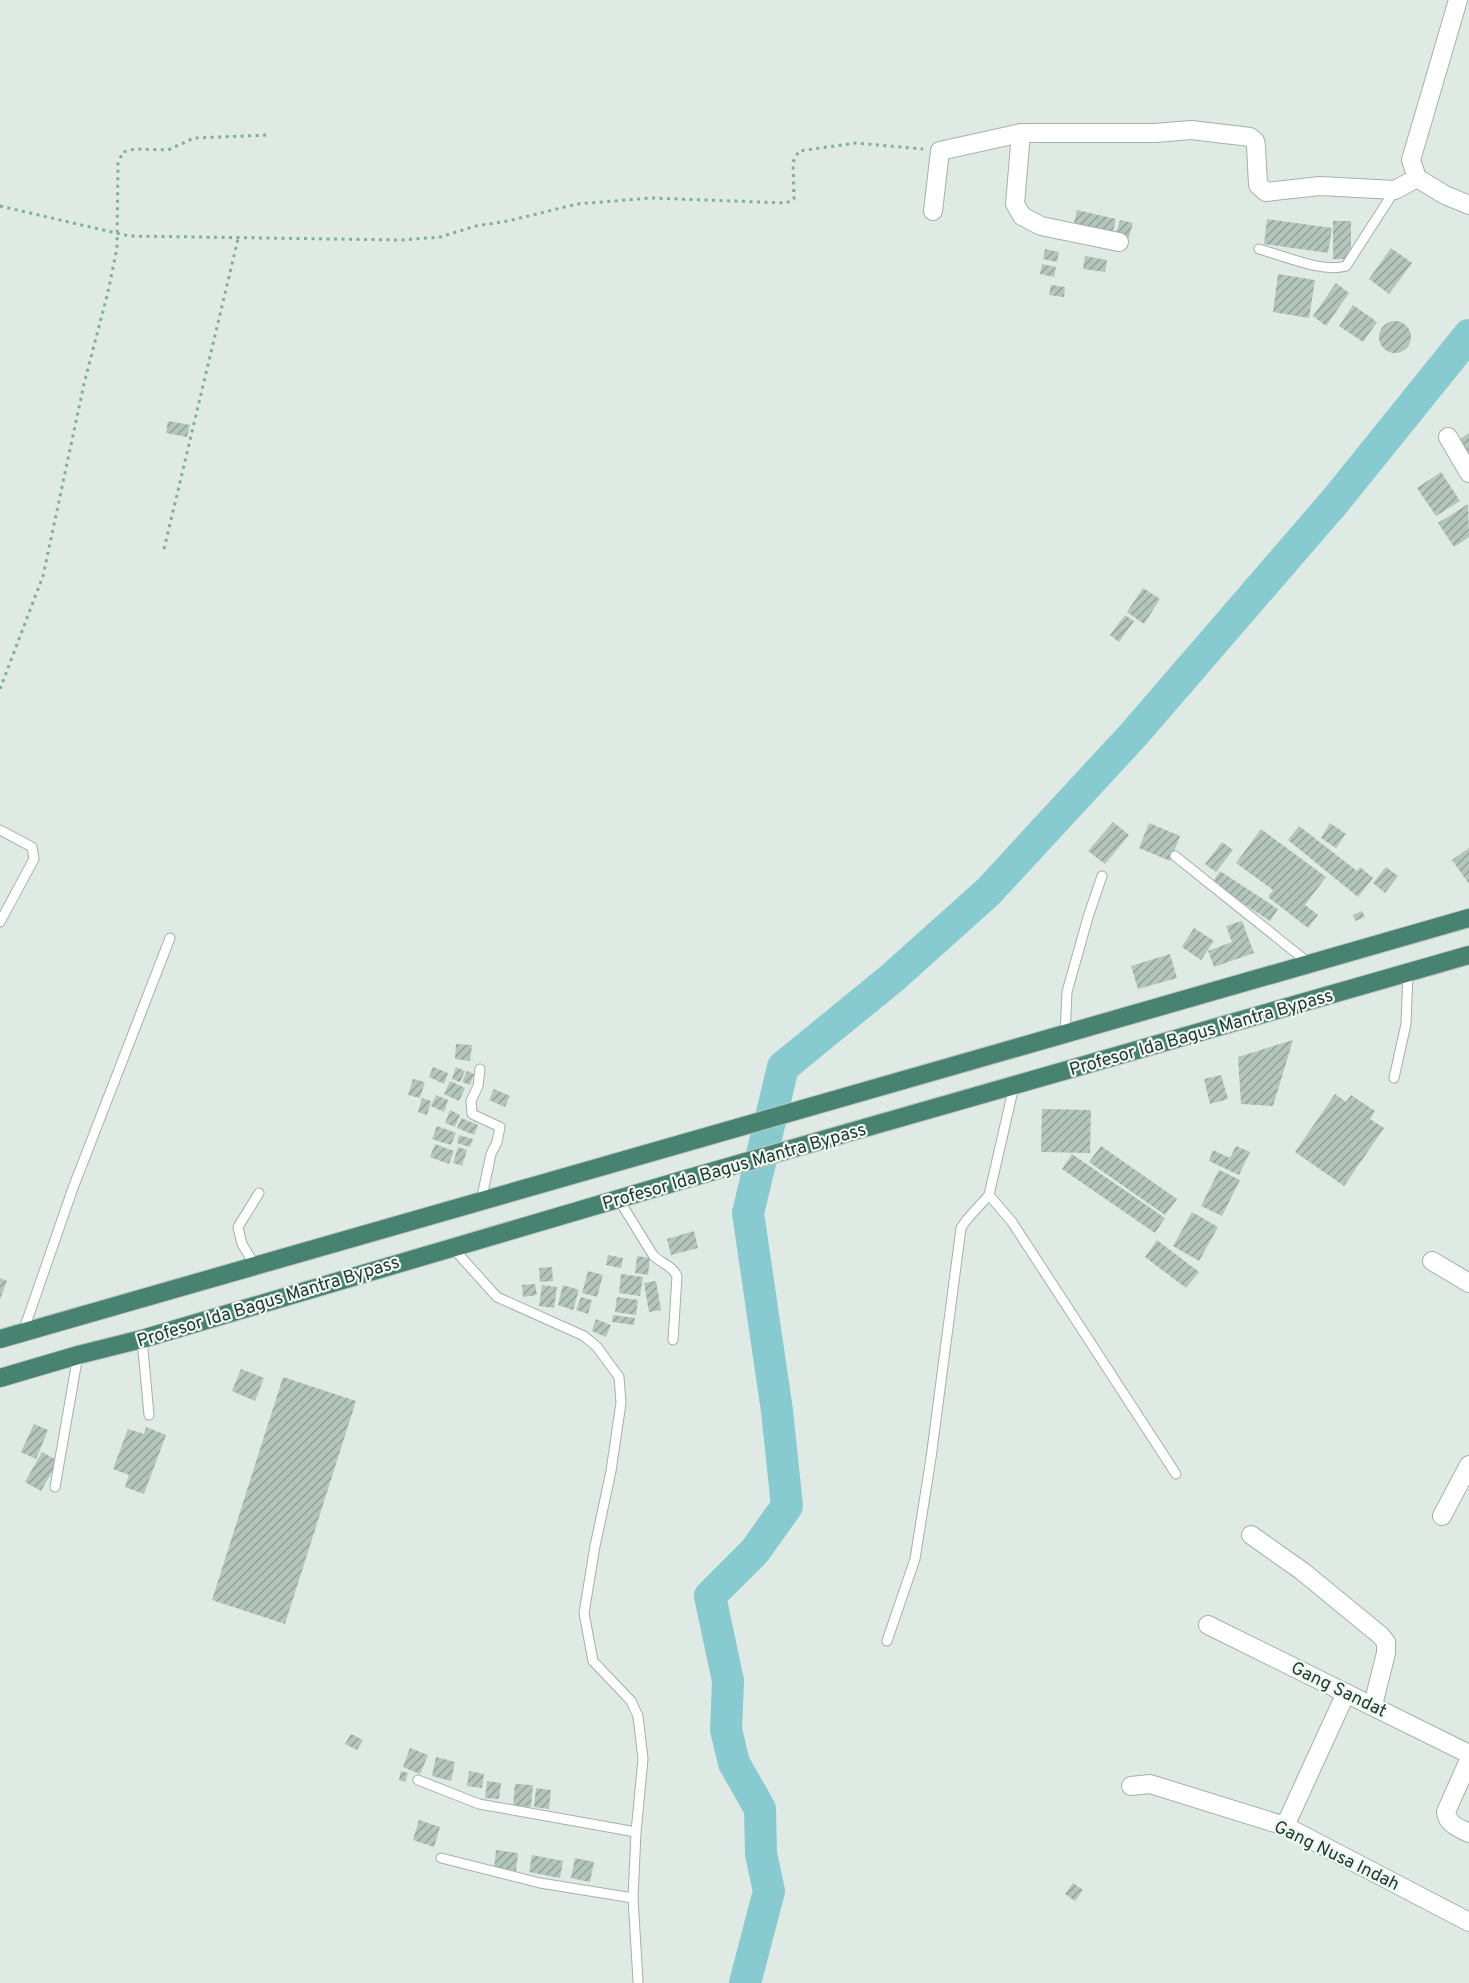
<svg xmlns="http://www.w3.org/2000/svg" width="1469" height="1983" viewBox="0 0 1469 1983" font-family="Overpass,sans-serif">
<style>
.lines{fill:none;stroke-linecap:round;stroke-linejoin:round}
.river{stroke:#87cad0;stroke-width:32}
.building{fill:url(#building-hatch)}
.service-casing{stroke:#a2b2ab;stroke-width:11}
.minor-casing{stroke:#a2b2ab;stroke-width:20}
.trunk-casing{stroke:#bcc4c1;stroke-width:20}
.path{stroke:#7fae9c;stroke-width:3;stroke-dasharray:3 4.5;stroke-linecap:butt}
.service{stroke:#fff;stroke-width:9}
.minor{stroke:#fff;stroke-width:18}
.trunk{stroke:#488371;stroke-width:18}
.labels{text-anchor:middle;stroke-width:4.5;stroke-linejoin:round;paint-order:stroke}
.street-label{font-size:18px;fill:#203a31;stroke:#eff7f3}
</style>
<defs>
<pattern id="building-hatch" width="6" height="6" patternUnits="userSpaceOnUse" patternTransform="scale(1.5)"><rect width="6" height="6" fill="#b4c5bd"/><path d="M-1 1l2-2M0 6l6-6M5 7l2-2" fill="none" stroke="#92a19a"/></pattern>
</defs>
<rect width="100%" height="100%" fill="#dfeae4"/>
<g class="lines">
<path class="river" d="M 745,1983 L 769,1891 L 761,1854 L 760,1809 L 734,1763 L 726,1730 L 728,1681 L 710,1596 L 755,1551 L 787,1506 L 777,1411 L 748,1213 L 783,1067 L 892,978 L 988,892 L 1134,734 L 1336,500 L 1469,335"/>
</g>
<g class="building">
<path d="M 1077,210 L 1116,219 L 1112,236 L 1073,227 Z"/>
<path d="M 1267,219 L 1332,228 L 1328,253 L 1264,244 Z"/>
<path d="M 1120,220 L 1133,223 L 1128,240 L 1115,236 Z"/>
<rect x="1333" y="221" width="18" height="38"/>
<path d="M 1391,248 L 1412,263 L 1389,294 L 1369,279 Z"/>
<path d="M 1045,249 L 1059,252 L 1057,262 L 1043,259 Z"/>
<path d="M 1085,256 L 1107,260 L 1105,272 L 1083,269 Z"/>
<path d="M 1042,264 L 1056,267 L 1054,277 L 1040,274 Z"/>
<path d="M 1278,274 L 1315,280 L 1309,318 L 1273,312 Z"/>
<path d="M 1336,283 L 1349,293 L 1326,326 L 1313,316 Z"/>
<path d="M 1051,285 L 1065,287 L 1064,297 L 1049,295 Z"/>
<path d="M 1353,305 L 1377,322 L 1363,342 L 1339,326 Z"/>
<circle cx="1395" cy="337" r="16"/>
<path d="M 168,421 L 190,425 L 187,437 L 166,433 Z"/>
<path d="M 1469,433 L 1469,468 L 1453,444 Z"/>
<path d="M 1441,472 L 1460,501 L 1436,516 L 1417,488 Z"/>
<path d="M 1468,504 L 1469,537 L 1454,547 L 1438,523 Z"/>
<path d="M 1143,588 L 1160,599 L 1144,624 L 1127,612 Z"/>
<path d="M 1125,615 L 1134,621 L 1119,642 L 1110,635 Z"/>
<path d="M 1113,822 L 1129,835 L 1105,864 L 1088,851 Z"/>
<path d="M 1149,823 L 1180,836 L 1170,861 L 1139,848 Z"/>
<path d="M 1330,823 L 1346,834 L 1336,848 L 1321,838 Z"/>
<path d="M 1299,826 L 1357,871 L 1360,867 L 1373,878 L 1358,897 L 1288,840 Z"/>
<path d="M 1261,829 L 1326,877 L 1305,905 L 1318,915 L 1308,928 L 1268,897 L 1273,890 L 1236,863 Z"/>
<path d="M 1222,842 L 1233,850 L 1216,872 L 1205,864 Z"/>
<path d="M 1469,848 L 1469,884 L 1452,860 Z"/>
<path d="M 1386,867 L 1398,876 L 1385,893 L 1373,883 Z"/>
<path d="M 1220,871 L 1278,909 L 1270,921 L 1212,883 Z"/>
<path d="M 1362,911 L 1365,917 L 1355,921 L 1353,915 Z"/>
<path d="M 1242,921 L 1254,953 L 1214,967 L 1208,951 L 1232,942 L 1226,926 Z"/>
<path d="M 1194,928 L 1214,941 L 1201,960 L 1182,947 Z"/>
<path d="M 1170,954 L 1177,978 L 1138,989 L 1131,966 Z"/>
<path d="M 1293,1040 L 1273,1106 L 1241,1104 L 1238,1057 Z"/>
<path d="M 456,1044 L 472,1045 L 470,1061 L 455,1059 Z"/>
<path d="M 433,1067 L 448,1073 L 444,1084 L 429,1077 Z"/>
<path d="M 456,1067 L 465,1071 L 460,1082 L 452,1079 Z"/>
<path d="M 467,1071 L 474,1074 L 470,1085 L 462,1082 Z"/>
<path d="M 1221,1075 L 1228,1099 L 1210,1104 L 1204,1079 Z"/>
<path d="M 413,1079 L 425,1082 L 420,1098 L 408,1095 Z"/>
<path d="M 450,1081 L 465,1088 L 459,1101 L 444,1094 Z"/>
<path d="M 494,1089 L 510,1096 L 505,1107 L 489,1100 Z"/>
<path d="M 1335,1094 L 1346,1102 L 1351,1095 L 1375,1111 L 1370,1119 L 1384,1128 L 1344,1186 L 1295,1152 Z"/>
<path d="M 436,1095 L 448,1100 L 444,1112 L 431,1106 Z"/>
<path d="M 422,1098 L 431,1101 L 427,1115 L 418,1112 Z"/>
<path d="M 1042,1109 L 1091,1110 L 1090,1153 L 1041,1152 Z"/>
<path d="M 450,1110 L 460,1115 L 455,1127 L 445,1123 Z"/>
<path d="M 461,1118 L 478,1125 L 474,1135 L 457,1128 Z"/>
<path d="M 437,1126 L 456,1133 L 451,1145 L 432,1139 Z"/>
<path d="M 459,1135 L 473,1139 L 470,1147 L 457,1143 Z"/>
<path d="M 435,1144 L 454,1151 L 449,1164 L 430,1157 Z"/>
<path d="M 1101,1146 L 1177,1199 L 1165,1215 L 1089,1162 Z"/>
<path d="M 1236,1146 L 1250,1152 L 1239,1175 L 1209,1161 L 1213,1150 L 1230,1158 Z"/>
<path d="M 458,1147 L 467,1150 L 462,1166 L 453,1163 Z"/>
<path d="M 1072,1154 L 1165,1218 L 1155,1233 L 1062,1169 Z"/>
<path d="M 1219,1170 L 1240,1180 L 1222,1216 L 1201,1206 Z"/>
<path d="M 1192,1212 L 1218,1227 L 1199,1261 L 1173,1246 Z"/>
<path d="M 694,1231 L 698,1248 L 671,1255 L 667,1239 Z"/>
<path d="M 1157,1240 L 1199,1272 L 1186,1288 L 1145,1257 Z"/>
<path d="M 608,1255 L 623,1258 L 621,1268 L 606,1265 Z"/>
<path d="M 637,1256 L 650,1258 L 648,1275 L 635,1273 Z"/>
<path d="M 552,1267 L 553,1281 L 540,1282 L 539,1268 Z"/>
<path d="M 588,1271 L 603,1275 L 597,1297 L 582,1293 Z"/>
<path d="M 621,1274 L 643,1277 L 640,1296 L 619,1293 Z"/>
<path d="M 0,1278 L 7,1281 L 0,1299 Z"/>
<path d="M 656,1281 L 661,1310 L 649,1312 L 644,1283 Z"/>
<path d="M 535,1284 L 537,1295 L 523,1297 L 522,1285 Z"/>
<path d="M 542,1285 L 557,1287 L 554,1308 L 539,1306 Z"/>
<path d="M 563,1285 L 579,1290 L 573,1310 L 558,1305 Z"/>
<path d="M 581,1297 L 592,1300 L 588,1314 L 576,1310 Z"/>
<path d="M 617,1297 L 638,1300 L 636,1315 L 615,1312 Z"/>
<path d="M 613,1315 L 635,1318 L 634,1325 L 612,1322 Z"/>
<path d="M 596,1319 L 611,1325 L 606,1337 L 592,1331 Z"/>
<path d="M 241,1369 L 264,1378 L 255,1401 L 232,1391 Z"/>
<path d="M 283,1377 L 356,1401 L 285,1624 L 212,1600 Z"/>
<path d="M 34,1424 L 48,1430 L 36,1459 L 21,1452 Z"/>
<path d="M 146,1427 L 166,1435 L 144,1494 L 125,1487 L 129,1475 L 113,1469 L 128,1429 L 144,1434 Z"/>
<path d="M 42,1452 L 58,1461 L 41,1491 L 25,1482 Z"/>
<path d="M 351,1734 L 363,1740 L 357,1750 L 345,1744 Z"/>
<path d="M 410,1748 L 428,1755 L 420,1774 L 403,1767 Z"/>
<path d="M 436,1757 L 455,1762 L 451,1781 L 432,1776 Z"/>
<path d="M 401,1771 L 408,1773 L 405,1782 L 399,1780 Z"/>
<path d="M 469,1771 L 484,1774 L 482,1788 L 467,1786 Z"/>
<path d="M 487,1781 L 501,1783 L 499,1799 L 485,1798 Z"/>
<path d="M 515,1784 L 533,1785 L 531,1807 L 513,1806 Z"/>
<path d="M 536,1788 L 551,1790 L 549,1809 L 534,1807 Z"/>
<path d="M 419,1820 L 440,1827 L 434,1847 L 413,1840 Z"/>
<path d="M 496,1850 L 518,1853 L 516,1871 L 494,1869 Z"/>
<path d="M 532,1855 L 563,1861 L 560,1878 L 529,1872 Z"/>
<path d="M 575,1858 L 594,1862 L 590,1882 L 571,1878 Z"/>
<path d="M 1073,1883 L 1083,1890 L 1075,1901 L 1065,1894 Z"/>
</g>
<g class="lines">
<g class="service-casing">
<g id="service">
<path d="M 1259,249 C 1284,256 1323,273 1346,266 L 1395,190"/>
<path d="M 0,830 L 32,847 L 34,859 L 0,922"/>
<path d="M 1175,856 L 1310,964"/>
<path d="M 1065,1035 L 1067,992 L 1088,917 L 1102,876"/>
<path d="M 480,1069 L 478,1086 L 471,1101 L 472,1114 L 500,1127 L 497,1142 L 491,1154 L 481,1201"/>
<path d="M 1394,1078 L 1406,1024 L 1408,973"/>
<path d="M 1014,1086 L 989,1195 L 1012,1222 L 1176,1474"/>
<path d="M 619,1200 L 653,1255 C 660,1263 672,1265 677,1276 L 673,1340"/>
<path d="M 452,1247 L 497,1297 L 584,1336 L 597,1347 L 619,1377 L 621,1403 L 611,1471 L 595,1546 L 584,1613 L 593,1661 L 631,1701 L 638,1716 L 643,1759 L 636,1832 L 633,1898 L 638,1981"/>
<path d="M 256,1267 L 242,1244 L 238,1227 L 259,1193"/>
<path d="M 23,1332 L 73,1188 L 170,938"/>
<path d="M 142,1339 L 149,1415"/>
<path d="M 55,1487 L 78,1355"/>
<path d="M 887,1641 L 915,1559 L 931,1458 L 961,1228 C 969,1215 980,1206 989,1195"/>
<path d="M 418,1780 L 479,1804 L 636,1832"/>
<path d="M 441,1858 L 540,1883 L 633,1898"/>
</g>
</g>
<g class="minor-casing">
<g id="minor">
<path d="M 1458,0 L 1411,160 L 1417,178 L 1445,195 L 1469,205"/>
<path d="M 1021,133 L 1015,204 L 1022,216 L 1041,226 L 1119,242"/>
<path d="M 933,211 L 940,151 L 1021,133 L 1155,133 L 1191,130 L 1250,137 L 1255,141 L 1256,146 L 1258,185 L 1266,192 L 1320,186 L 1395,190 L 1417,178"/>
<path d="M 1448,437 L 1469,473"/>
<path d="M 1432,1261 L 1469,1283"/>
<path d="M 1442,1516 L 1469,1465"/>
<path d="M 1251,1535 L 1302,1571 L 1380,1635 L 1386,1642 L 1386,1653 L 1373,1705"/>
<path d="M 1208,1625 L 1469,1754"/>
<path d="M 1469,1760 L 1446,1812 C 1447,1824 1459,1828 1469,1833"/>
<path d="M 1131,1786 L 1150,1784 L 1285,1826 L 1469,1922"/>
<path d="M 1285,1826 L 1346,1693"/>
</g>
</g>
<g class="trunk-casing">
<g id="trunk">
<path d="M 0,1339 L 1469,918"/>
<path d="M 0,1378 L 78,1355 L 142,1339 L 686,1179 L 1469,955"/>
</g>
</g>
<g class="path">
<path d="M 0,206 L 129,236 L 402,240 L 440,237 L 476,226 L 508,221 L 577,204 L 651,198 L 786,203 L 794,199 L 793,162 L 799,151 L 856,143 L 923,149"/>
<path d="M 164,549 L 238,239"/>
<path d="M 0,689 L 43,576 L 84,384 L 108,292 L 117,248 L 118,163 L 123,152 L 135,149 L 168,150 L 194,138 L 269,135"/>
</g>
<use href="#service" class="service"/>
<use href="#minor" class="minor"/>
<use href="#trunk" class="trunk"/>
</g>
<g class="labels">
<g class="street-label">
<text transform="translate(1201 1032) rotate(-16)" y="6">Profesor Ida Bagus Mantra Bypass</text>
<text transform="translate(734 1166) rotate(-16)" y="6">Profesor Ida Bagus Mantra Bypass</text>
<text transform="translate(268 1301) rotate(-17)" y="6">Profesor Ida Bagus Mantra Bypass</text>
<text transform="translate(1339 1689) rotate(26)" y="6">Gang Sandat</text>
<text transform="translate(1337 1855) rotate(26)" y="6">Gang Nusa Indah</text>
</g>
</g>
</svg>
